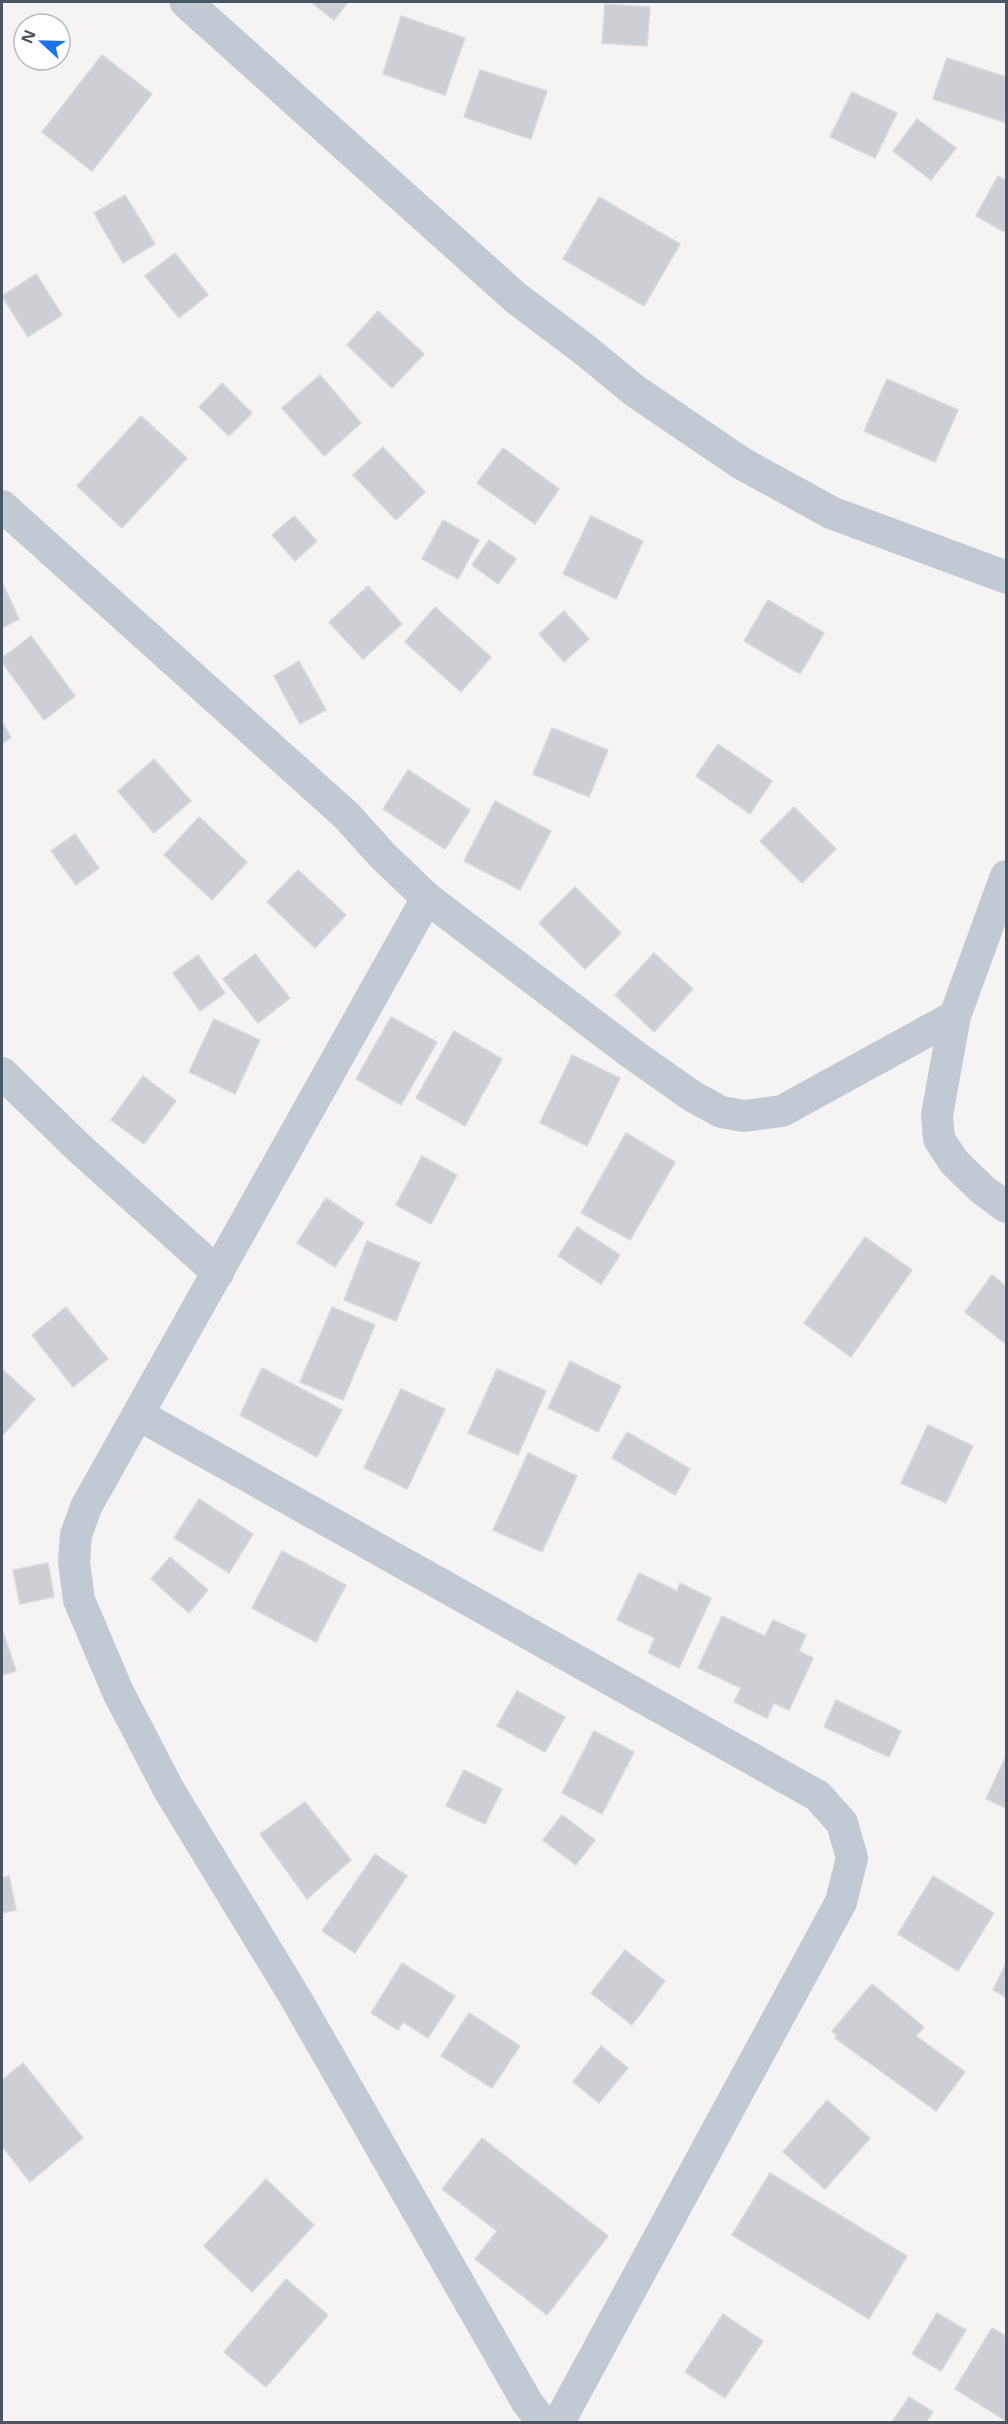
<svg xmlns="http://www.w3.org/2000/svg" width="1008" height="2424" viewBox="0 0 1008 2424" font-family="'Noto Sans',sans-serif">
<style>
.building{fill:#cdcfd5;stroke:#d7d9de;stroke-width:1.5}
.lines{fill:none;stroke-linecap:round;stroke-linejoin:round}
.minor{stroke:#c1cad2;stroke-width:32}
.tertiary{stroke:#c1cad2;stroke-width:33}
</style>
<rect width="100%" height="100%" fill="#f5f3f3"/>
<g class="building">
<path d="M 311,2 L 348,2 L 334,20 Z"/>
<path d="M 605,4 L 650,7 L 647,46 L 602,43 Z"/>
<path d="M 401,16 L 465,38 L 445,95 L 383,74 Z"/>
<path d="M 102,55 L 152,94 L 92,171 L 42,132 Z"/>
<path d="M 947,58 L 1006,77 L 1006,113 L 1004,122 L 933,99 Z"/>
<path d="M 480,70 L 547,91 L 531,139 L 464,117 Z"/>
<path d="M 852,92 L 897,113 L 875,158 L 830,137 Z"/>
<path d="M 917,119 L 956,148 L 931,180 L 893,151 Z"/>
<path d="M 998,176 L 1006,180 L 1006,233 L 976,216 Z"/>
<path d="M 125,195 L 155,244 L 123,263 L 94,213 Z"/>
<path d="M 599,197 L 680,244 L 644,306 L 563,259 Z"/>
<path d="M 175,253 L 208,295 L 179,318 L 145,276 Z"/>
<path d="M 36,274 L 62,315 L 28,337 L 2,296 Z"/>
<path d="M 378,311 L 424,354 L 392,388 L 347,345 Z"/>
<path d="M 320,375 L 361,423 L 324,456 L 282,408 Z"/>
<path d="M 887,379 L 958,410 L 935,462 L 864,431 Z"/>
<path d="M 222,383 L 252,413 L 229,436 L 199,407 Z"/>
<path d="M 141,416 L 187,458 L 122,528 L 77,486 Z"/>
<path d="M 383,447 L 425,492 L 396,520 L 353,475 Z"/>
<path d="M 503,448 L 559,489 L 535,524 L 477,483 Z"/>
<path d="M 294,516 L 317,541 L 295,561 L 272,535 Z"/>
<path d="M 591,516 L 643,541 L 616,599 L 563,574 Z"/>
<path d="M 443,520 L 479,540 L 458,579 L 422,559 Z"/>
<path d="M 489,540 L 516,559 L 498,584 L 472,565 Z"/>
<path d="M 2,582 L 19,619 L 2,628 Z"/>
<path d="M 368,586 L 402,624 L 363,659 L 329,622 Z"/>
<path d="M 768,600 L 824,633 L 800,674 L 744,641 Z"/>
<path d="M 435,607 L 491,657 L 461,692 L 405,642 Z"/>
<path d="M 564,611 L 589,639 L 564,662 L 539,634 Z"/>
<path d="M 31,636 L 75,696 L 44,720 L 2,662 L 2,658 Z"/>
<path d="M 299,661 L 326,710 L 300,724 L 274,676 Z"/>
<path d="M 2,722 L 11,737 L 2,744 Z"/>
<path d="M 552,728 L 608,750 L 589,797 L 533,774 Z"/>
<path d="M 718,744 L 772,781 L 750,814 L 696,776 Z"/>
<path d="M 154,759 L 191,801 L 154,833 L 118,791 Z"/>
<path d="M 408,770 L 470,810 L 445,849 L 383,809 Z"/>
<path d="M 495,801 L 551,831 L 520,890 L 464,861 Z"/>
<path d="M 794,807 L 836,849 L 802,883 L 760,841 Z"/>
<path d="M 199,817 L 247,862 L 212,900 L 164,855 Z"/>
<path d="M 75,834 L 99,868 L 76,885 L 51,851 Z"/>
<path d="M 298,870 L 346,915 L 315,948 L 267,902 Z"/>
<path d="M 575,887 L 621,933 L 585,969 L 539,923 Z"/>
<path d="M 654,953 L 693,989 L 654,1032 L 615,995 Z"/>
<path d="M 255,954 L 290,998 L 258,1023 L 223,979 Z"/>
<path d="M 198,955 L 225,993 L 200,1011 L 173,973 Z"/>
<path d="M 391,1017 L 437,1042 L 401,1105 L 356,1079 Z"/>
<path d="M 214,1019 L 260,1040 L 235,1094 L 189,1072 Z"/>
<path d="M 454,1031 L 502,1059 L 465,1126 L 416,1098 Z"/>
<path d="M 572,1055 L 620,1078 L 587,1146 L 540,1123 Z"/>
<path d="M 143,1076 L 176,1101 L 144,1144 L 111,1120 Z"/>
<path d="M 626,1133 L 675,1162 L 630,1240 L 581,1213 Z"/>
<path d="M 422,1156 L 457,1175 L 431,1224 L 396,1205 Z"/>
<path d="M 326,1198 L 364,1223 L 335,1267 L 297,1243 Z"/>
<path d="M 577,1227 L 620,1255 L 601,1284 L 558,1256 Z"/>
<path d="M 865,1237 L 912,1270 L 851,1357 L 804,1323 Z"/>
<path d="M 367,1241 L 420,1263 L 396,1321 L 344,1300 Z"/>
<path d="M 992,1275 L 1006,1286 L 1006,1344 L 965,1312 Z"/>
<path d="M 66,1307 L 108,1359 L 73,1387 L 32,1335 Z"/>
<path d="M 332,1307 L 375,1325 L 343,1400 L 300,1382 Z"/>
<path d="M 570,1361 L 621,1386 L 598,1432 L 548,1408 Z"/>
<path d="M 262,1368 L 342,1410 L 317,1457 L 240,1415 Z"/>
<path d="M 2,1369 L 35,1399 L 2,1436 Z"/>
<path d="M 497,1369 L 546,1391 L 518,1455 L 468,1433 Z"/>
<path d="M 401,1389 L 445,1409 L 407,1489 L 364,1468 Z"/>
<path d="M 928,1425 L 973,1446 L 946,1503 L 901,1483 Z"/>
<path d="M 627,1432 L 690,1469 L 675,1495 L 612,1458 Z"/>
<path d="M 528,1453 L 577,1476 L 542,1552 L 493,1530 Z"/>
<path d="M 199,1499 L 253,1534 L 229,1573 L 174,1538 Z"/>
<path d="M 282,1551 L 346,1585 L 316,1642 L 252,1608 Z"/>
<path d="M 170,1557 L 208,1590 L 189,1613 L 151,1579 Z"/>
<path d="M 48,1563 L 54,1597 L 20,1604 L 13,1570 Z"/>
<path d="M 639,1573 L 677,1591 L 680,1583 L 711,1598 L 679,1668 L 648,1653 L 655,1638 L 617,1620 Z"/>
<path d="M 722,1616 L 765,1636 L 773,1620 L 806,1635 L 799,1651 L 813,1658 L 789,1710 L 774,1703 L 767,1718 L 734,1702 L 741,1688 L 698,1668 Z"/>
<path d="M 2,1629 L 16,1671 L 2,1675 Z"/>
<path d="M 517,1691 L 565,1717 L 545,1752 L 497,1726 Z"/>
<path d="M 836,1700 L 901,1731 L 889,1757 L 824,1727 Z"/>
<path d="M 594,1731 L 634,1752 L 602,1814 L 562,1793 Z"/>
<path d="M 1006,1756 L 1006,1808 L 986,1799 Z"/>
<path d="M 464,1770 L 502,1789 L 485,1824 L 446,1806 Z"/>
<path d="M 305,1802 L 351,1860 L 307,1899 L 260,1834 Z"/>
<path d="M 562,1815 L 595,1840 L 576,1865 L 543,1840 Z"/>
<path d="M 375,1854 L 407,1876 L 355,1953 L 322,1931 Z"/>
<path d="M 9,1876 L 16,1910 L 2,1913 L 2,1878 Z"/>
<path d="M 933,1876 L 994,1913 L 958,1971 L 898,1934 Z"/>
<path d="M 625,1950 L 665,1981 L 632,2025 L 591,1993 Z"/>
<path d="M 402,1963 L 455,1996 L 428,2038 L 403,2022 L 398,2030 L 371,2013 Z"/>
<path d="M 1006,1963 L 1006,1997 L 993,1990 Z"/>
<path d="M 872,1984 L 924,2027 L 916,2036 L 965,2072 L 936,2111 L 835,2038 L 837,2036 L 832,2031 Z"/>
<path d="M 469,2013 L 520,2046 L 492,2088 L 441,2056 Z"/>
<path d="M 601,2046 L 628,2068 L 599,2103 L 573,2082 Z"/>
<path d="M 23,2063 L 83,2138 L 30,2182 L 2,2146 L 2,2080 Z"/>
<path d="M 827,2100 L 870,2138 L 825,2189 L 783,2152 Z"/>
<path d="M 482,2138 L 608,2236 L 547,2315 L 475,2259 L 497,2231 L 442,2189 Z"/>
<path d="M 770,2173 L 907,2256 L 869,2319 L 732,2235 Z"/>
<path d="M 266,2179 L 314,2225 L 252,2292 L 204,2246 Z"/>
<path d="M 286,2279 L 328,2315 L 266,2387 L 224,2352 Z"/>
<path d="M 937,2313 L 966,2330 L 941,2371 L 912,2354 Z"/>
<path d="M 723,2314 L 763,2341 L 725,2398 L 685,2372 Z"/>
<path d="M 992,2328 L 1006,2336 L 1006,2421 L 955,2389 Z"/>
<path d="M 909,2397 L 933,2412 L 926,2422 L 892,2422 Z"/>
</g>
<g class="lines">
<g class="minor">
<path d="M 2,506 L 347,816 L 382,855 L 427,898 L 631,1053 L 692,1096 L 721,1112 L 744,1116 L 782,1111 L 955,1016"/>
<path d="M 1006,876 L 955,1016 L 937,1115 L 939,1139 L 954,1162 L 983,1190 L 1006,1207"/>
<path d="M 427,898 L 86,1507 L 76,1535 L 74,1562 L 79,1600 L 118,1692 L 169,1790 L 295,1997 L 527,2402 L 542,2422"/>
<path d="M 2,1073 L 78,1147 L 218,1273"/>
<path d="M 139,1415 L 818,1796 L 842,1823 L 852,1858 L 841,1902 L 559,2422"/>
</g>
<path class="tertiary" d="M 186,2 L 516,298 L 585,350 L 635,391 L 741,463 L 832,513 L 1006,577"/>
</g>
<rect width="1008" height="2424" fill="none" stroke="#4a5661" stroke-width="6"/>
<g transform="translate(42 42) rotate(292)"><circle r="28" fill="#ffffff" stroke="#b7bbc0" stroke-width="1.5"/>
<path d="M0-4.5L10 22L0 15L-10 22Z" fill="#1a73e8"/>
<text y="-9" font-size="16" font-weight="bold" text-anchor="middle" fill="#4a5661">N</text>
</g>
</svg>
